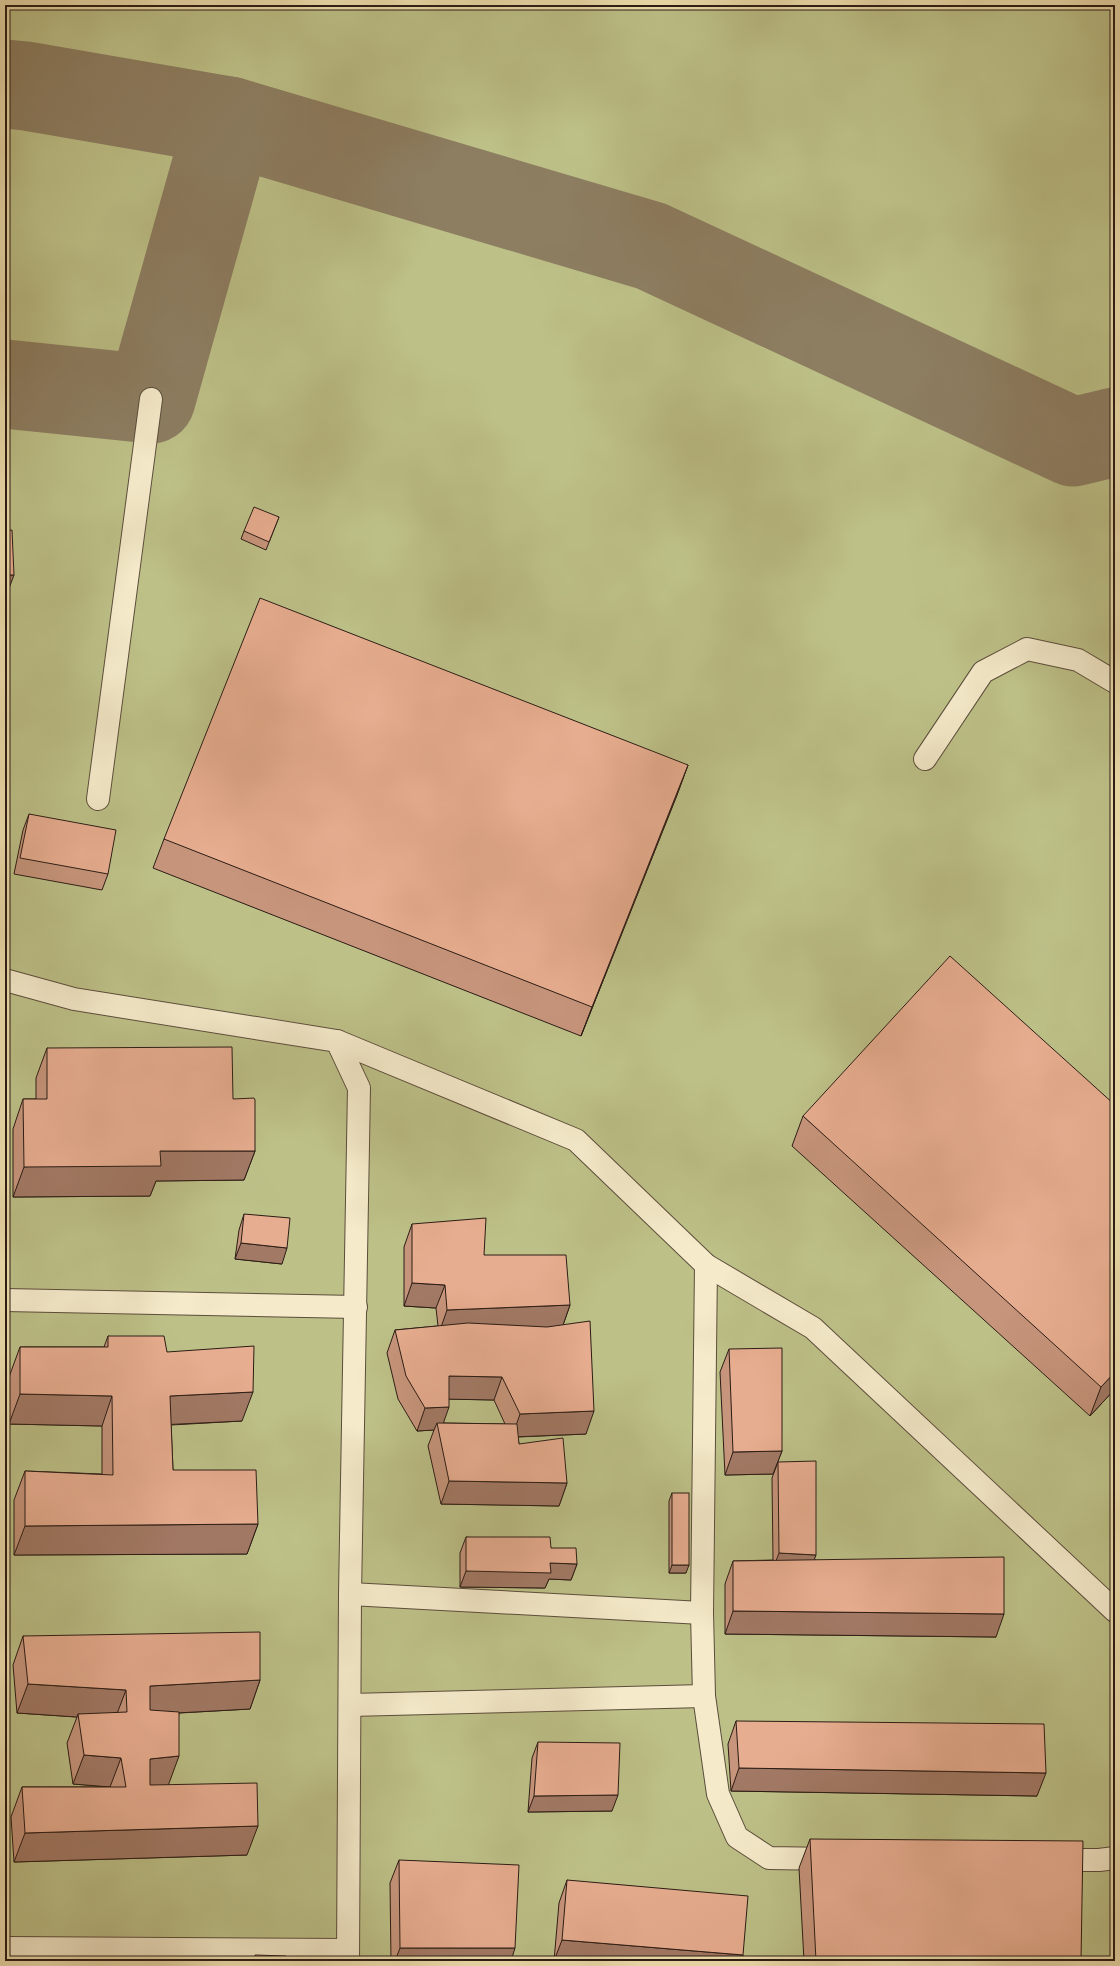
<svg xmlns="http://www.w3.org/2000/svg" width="1120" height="1966" viewBox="0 0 1120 1966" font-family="Alegreya,serif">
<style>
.green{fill:#bdc188;stroke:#746e4e}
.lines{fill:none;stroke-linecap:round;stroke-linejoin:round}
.taxiway{stroke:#8d7e62;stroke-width:89}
.minor-casing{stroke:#5c4d3c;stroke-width:24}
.minor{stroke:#f5ebcb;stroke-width:22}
.wall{fill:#c7957c;stroke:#2b1c15;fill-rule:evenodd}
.shaded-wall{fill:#a27965;stroke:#2b1c15}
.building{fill:#e7ad90;stroke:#2b1c15}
</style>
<rect width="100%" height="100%" fill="#efe0af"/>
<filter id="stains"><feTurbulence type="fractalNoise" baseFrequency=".005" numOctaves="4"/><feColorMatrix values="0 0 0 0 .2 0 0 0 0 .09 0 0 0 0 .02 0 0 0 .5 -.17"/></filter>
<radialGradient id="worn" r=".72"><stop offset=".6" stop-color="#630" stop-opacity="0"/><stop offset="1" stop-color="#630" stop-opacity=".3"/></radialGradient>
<rect class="green" x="5" y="5" width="1110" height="1956"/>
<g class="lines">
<g class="taxiway">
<path d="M 5,84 L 26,86 L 229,121 L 651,246 L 1073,442 L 1115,432"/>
<path d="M 5,384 L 151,399 L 229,121"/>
</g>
<g class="minor-casing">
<g id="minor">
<path d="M 925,759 L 983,672 L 1027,649 L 1078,660 L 1115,682"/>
<path d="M 98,799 L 151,399"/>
<path d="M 5,980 L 74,999 L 337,1041 L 576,1140 L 706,1265 L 813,1328 L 1115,1611"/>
<path d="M 337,1041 L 359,1088 L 350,1594 L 348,1961"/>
<path d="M 706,1265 L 702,1613 L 704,1696 L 718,1794 L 737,1837 L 769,1858 L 832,1859"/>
<path d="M 5,1300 L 356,1307"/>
<path d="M 350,1594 L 702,1613"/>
<path d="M 350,1705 L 704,1696"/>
<path d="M 1052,1860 L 1099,1860 L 1115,1858"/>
<path d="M 5,1948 L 347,1950"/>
</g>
</g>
<use href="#minor" class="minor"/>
</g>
<g class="wall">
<path d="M 279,517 L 266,550 L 241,539 L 244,531 Z"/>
<path d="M 688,765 L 677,795 L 581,1036 L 153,868 L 164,839 Z"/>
<path d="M 29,814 L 108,874 L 102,890 L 14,874 L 23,830 Z"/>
<path d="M 47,1048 L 233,1099 L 255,1151 L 244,1180 L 156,1181 L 150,1196 L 13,1197 L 13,1129 L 23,1099 L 36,1099 L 36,1078 Z"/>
<path d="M 803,1116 L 1115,1389 L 1090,1416 L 792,1146 Z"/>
<path d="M 244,1214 L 282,1264 L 235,1259 L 239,1230 Z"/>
<path d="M 412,1224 L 484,1255 L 570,1305 L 563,1325 L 586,1434 L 518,1437 L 519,1444 L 567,1483 L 559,1506 L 441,1504 L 428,1446 L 434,1430 L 417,1431 L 398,1399 L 387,1353 L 395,1330 L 438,1326 L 436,1308 L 404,1306 L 404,1247 ZM 449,1399 L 494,1400 L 505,1424 L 443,1423 Z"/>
<path d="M 108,1336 L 167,1352 L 242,1421 L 171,1425 L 173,1470 L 258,1524 L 247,1554 L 14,1555 L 14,1500 L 25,1471 L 102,1474 L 102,1426 L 9,1424 L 9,1377 L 20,1347 L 104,1347 Z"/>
<path d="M 729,1349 L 782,1451 L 773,1474 L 725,1475 L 720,1372 Z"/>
<path d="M 778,1462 L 815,1560 L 996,1637 L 725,1634 L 725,1584 L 733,1561 L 773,1560 L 772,1478 Z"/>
<path d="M 672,1493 L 686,1573 L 669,1573 L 669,1501 Z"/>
<path d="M 466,1537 L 551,1548 L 577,1564 L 571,1580 L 549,1579 L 545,1588 L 460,1587 L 460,1553 Z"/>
<path d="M 23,1636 L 260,1680 L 250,1709 L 179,1713 L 168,1785 L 247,1855 L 14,1862 L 11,1817 L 22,1787 L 111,1787 L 73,1784 L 67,1743 L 77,1717 L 17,1713 L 13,1665 Z"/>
<path d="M 736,1721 L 1037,1796 L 731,1791 L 728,1744 Z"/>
<path d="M 538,1742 L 612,1811 L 528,1812 L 532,1758 Z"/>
<path d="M 810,1839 L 1081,1961 L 804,1961 L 799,1868 Z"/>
<path d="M 399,1860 L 511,1961 L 391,1961 L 390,1883 Z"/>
<path d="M 567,1880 L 743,1955 L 741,1961 L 554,1961 L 559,1903 Z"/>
</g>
<g class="shaded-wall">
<path d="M 5,575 L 14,575 L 8,591 L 5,591 Z"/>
<path d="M 688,765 L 677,795 L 581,1036 L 592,1007 Z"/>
<path d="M 160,1151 L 255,1151 L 244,1180 L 156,1181 L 150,1196 L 13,1197 L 24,1167 Z"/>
<path d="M 241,1243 L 287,1248 L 282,1264 L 235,1259 Z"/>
<path d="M 412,1283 L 445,1285 L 436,1308 L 404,1306 Z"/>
<path d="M 570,1305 L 562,1328 L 439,1333 L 447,1310 Z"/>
<path d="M 1115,1372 L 1115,1389 L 1090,1416 L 1101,1387 Z"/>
<path d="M 449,1376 L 502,1377 L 494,1400 L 441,1399 Z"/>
<path d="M 253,1392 L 242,1421 L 159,1425 L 170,1396 Z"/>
<path d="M 20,1394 L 112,1396 L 102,1426 L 9,1424 Z"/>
<path d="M 449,1407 L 441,1430 L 437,1423 L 434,1430 L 417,1431 L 425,1408 Z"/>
<path d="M 594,1411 L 586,1434 L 512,1437 L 520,1414 Z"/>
<path d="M 782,1451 L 773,1474 L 725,1475 L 733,1452 Z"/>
<path d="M 449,1481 L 567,1483 L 559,1506 L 441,1504 Z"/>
<path d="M 258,1524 L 247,1554 L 14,1555 L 25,1526 Z"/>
<path d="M 779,1553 L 816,1555 L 810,1571 L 773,1569 Z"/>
<path d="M 550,1563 L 577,1564 L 571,1580 L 549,1579 L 545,1588 L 460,1587 L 466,1571 Z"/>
<path d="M 672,1565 L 689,1565 L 686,1573 L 669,1573 Z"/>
<path d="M 733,1611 L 1004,1614 L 996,1637 L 725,1634 Z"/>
<path d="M 260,1680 L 250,1709 L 140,1715 L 150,1686 Z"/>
<path d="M 28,1684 L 126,1690 L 115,1719 L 78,1714 L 77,1717 L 17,1713 Z"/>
<path d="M 84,1755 L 121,1758 L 110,1787 L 73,1784 Z"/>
<path d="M 179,1756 L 168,1786 L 140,1789 L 150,1759 Z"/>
<path d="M 739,1768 L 1046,1773 L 1037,1796 L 731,1791 Z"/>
<path d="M 618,1795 L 612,1811 L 528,1812 L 534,1796 Z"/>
<path d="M 258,1826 L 247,1855 L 14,1862 L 25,1833 Z"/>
<path d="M 562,1940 L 743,1955 L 741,1961 L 554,1961 Z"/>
<path d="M 400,1948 L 515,1948 L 511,1961 L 395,1961 Z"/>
</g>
<g class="building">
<path d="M 254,507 L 279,517 L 269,542 L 244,531 Z"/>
<path d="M 12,530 L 14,575 L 5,575 L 5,531 Z"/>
<path d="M 260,598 L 688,765 L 592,1007 L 164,839 Z"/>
<path d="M 29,814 L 116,830 L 108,874 L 20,858 Z"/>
<path d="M 950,956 L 1115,1105 L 1115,1372 L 1101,1387 L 803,1116 Z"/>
<path d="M 232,1047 L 233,1099 L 254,1098 L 255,1100 L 255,1151 L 160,1151 L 161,1166 L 24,1167 L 23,1099 L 47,1099 L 47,1048 Z"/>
<path d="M 244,1214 L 290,1218 L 287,1248 L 241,1243 Z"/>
<path d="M 486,1218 L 484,1255 L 566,1255 L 570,1305 L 447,1310 L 445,1285 L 412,1283 L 412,1224 Z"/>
<path d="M 590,1321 L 594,1411 L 520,1414 L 502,1377 L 449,1376 L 449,1407 L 425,1408 L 406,1376 L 395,1330 L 468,1323 L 547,1327 Z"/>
<path d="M 108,1336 L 164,1336 L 167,1352 L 254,1346 L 253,1392 L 170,1396 L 173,1470 L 256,1470 L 258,1524 L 25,1526 L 25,1471 L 113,1475 L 112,1396 L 20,1394 L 20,1347 L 108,1347 Z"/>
<path d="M 782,1348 L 782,1451 L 733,1452 L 729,1349 Z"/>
<path d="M 437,1423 L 517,1424 L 519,1444 L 563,1438 L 567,1483 L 449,1481 Z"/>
<path d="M 816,1461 L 816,1555 L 779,1553 L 778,1462 Z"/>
<rect x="672" y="1493" width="17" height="72"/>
<path d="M 466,1537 L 550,1537 L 551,1548 L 576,1548 L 577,1564 L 550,1563 L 551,1573 L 466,1571 Z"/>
<path d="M 1004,1557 L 1004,1614 L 733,1611 L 733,1561 Z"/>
<path d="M 260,1632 L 260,1680 L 150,1686 L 150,1710 L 179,1712 L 179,1756 L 150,1759 L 150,1785 L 257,1783 L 258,1826 L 25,1833 L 22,1787 L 126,1787 L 121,1758 L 84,1755 L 78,1714 L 127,1712 L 126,1690 L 28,1684 L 23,1636 Z"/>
<path d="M 736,1721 L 1044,1724 L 1046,1773 L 739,1768 Z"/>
<path d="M 538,1742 L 620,1743 L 618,1795 L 534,1796 Z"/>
<path d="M 810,1839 L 1083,1841 L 1081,1961 L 816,1961 Z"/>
<path d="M 399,1860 L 519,1865 L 515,1948 L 400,1948 Z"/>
<path d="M 567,1880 L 748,1896 L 743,1955 L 562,1940 Z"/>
<path d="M 255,1955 L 286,1956 L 286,1961 L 255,1961 Z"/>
</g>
<rect width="1120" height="1966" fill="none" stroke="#efe0af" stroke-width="20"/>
<rect x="6" y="6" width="1108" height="1954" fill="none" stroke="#2b1c15" stroke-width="2"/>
<rect x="10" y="10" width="1100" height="1946" fill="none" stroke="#2b1c15"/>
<rect width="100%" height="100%" filter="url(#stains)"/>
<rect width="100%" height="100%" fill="url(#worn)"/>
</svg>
